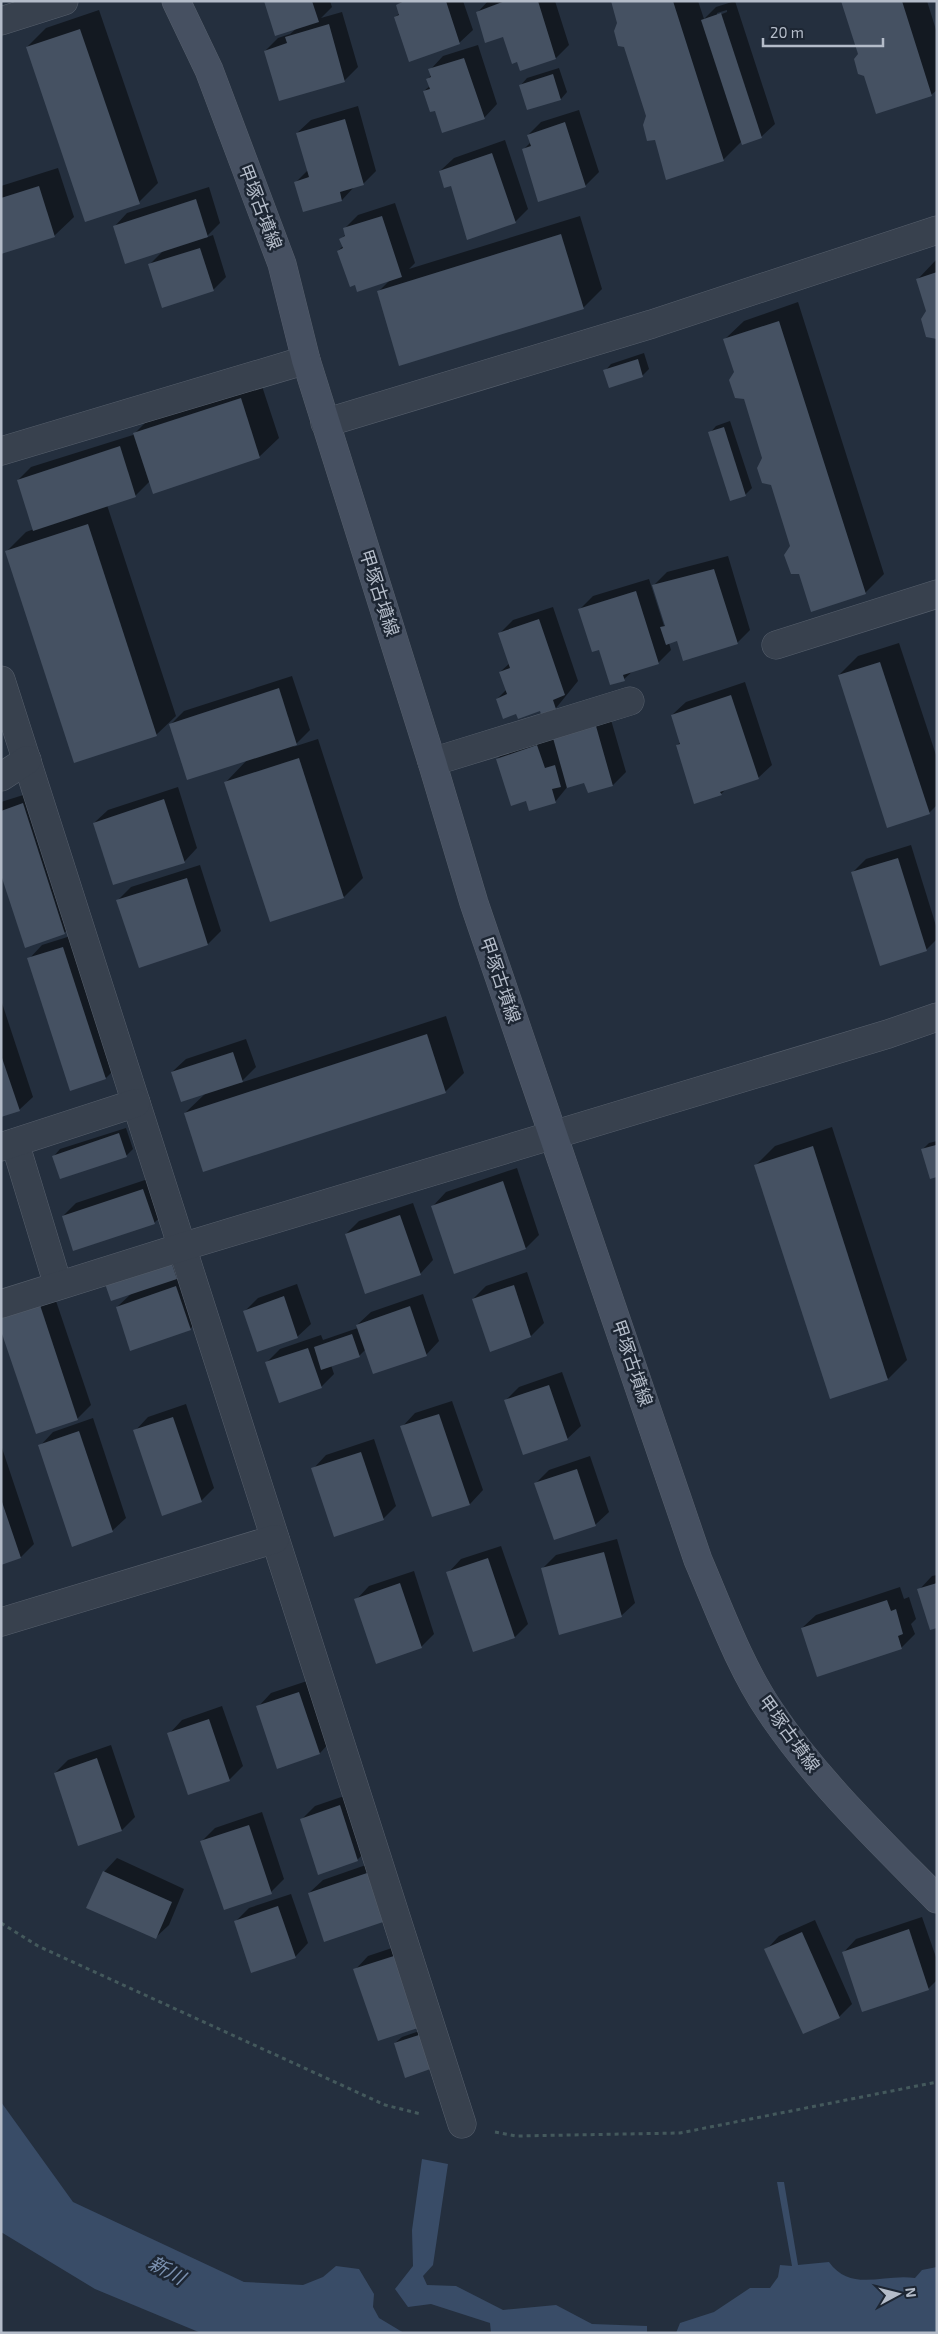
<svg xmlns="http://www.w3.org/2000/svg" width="938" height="2334" viewBox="0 0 938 2334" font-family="'Exo 2','Noto Sans JP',sans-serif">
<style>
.water{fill:#394c67}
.shadow{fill:#0007;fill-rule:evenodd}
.building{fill:#455162}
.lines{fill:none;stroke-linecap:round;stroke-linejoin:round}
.minor-casing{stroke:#565f6c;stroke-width:29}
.secondary-casing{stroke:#565f6c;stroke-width:29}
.path{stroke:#44595c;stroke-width:3;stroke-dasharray:4 4;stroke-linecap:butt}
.minor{stroke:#38414e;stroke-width:28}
.secondary{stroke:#465061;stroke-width:28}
.labels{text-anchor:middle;stroke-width:5;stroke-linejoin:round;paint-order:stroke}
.street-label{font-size:18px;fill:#b4bcc9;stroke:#1d2633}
.water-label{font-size:19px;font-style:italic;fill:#7c92b1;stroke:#1d2633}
</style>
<rect width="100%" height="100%" fill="#242f3e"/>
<g class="water">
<path d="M 1,2102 L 73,2202 L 244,2282 L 303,2285 L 323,2277 L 336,2266 L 359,2269 L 374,2294 L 373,2307 L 379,2318 L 404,2333 L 201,2333 L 95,2289 L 1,2232 Z"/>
<path d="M 422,2159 L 448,2164 L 433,2265 L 423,2276 L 427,2285 L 456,2286 L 503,2310 L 556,2305 L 592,2324 L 647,2326 L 647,2333 L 491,2333 L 490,2323 L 431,2304 L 408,2307 L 395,2289 L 413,2266 L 412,2230 Z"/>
<path d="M 777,2182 L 784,2182 L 798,2265 L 829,2262 C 851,2293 884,2273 915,2278 L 922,2270 L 937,2267 L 937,2333 L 676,2333 L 680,2323 L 714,2312 L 750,2288 L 770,2288 L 778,2277 L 780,2265 L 792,2266 Z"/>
</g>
<g class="shadow">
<path d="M 265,1 L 330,1 L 332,7 L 321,18 L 342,12 L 358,67 L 344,81 L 265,51 L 278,38 L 290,34 L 297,28 Z"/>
<path d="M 402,1 L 463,1 L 473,30 L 459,43 L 395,17 L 400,13 L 397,6 Z"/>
<path d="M 488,1 L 555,1 L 569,45 L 556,58 L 518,60 L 504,35 L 477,13 Z"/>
<path d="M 612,1 L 698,1 L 704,19 L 716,7 L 735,1 L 775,124 L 761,137 L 742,141 L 723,160 L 656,139 ZM 727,10 L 727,12 L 717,16 L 717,13 Z"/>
<path d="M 842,1 L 927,1 L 937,33 L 937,90 L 931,95 L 865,75 Z"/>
<path d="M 99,10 L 158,183 L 139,202 L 27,47 L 46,28 Z"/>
<path d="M 478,45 L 497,104 L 484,118 L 436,109 L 424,91 L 430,86 L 428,79 L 431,75 L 430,70 L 443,56 Z"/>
<path d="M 559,68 L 567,92 L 561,99 L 521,85 L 527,78 Z"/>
<path d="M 358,106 L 376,171 L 363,184 L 354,187 L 342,200 L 296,182 L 308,170 L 297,133 L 311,120 Z"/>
<path d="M 579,110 L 599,172 L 585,186 L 523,150 L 531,142 L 528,135 L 541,122 Z"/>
<path d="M 505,140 L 528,209 L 515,222 L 452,184 L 440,171 L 454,158 Z"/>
<path d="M 58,168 L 74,217 L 54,236 L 1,253 L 1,186 Z"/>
<path d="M 209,187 L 220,223 L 205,238 L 213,235 L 226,277 L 213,290 L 149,265 L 164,250 L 114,227 L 127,213 Z"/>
<path d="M 395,203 L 415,263 L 409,269 L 580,216 L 602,289 L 583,308 L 378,292 L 390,280 L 338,251 L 343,246 L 341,239 L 346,234 L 344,229 L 358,215 Z"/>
<path d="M 936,260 L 937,260 L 937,338 L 917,280 Z"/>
<path d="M 798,302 L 884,574 L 865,593 L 791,546 L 745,398 L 724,340 L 744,321 Z"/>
<path d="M 644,353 L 649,369 L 643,375 L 609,386 L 605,371 L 611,364 Z"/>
<path d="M 260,380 L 279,438 L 259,457 L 150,481 L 135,496 L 107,505 L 176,716 L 156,735 L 7,551 L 26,532 L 34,529 L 18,480 L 31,467 L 133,435 L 154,414 Z"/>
<path d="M 730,421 L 752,488 L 745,495 L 710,433 L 716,426 Z"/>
<path d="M 728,556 L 750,630 L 737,643 L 678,640 L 669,643 L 671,650 L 658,663 L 634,670 L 624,679 L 610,684 L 600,648 L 580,609 L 593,596 L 649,579 L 664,626 L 666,624 L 654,585 L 667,572 Z"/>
<path d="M 553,607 L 578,681 L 556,708 L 542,712 L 541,709 L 516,713 L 497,699 L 507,689 L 500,672 L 510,663 L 500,633 L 513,620 Z"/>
<path d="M 899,643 L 937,758 L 937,805 L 929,813 L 839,675 L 858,656 Z"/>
<path d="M 292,676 L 310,730 L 293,747 L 318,739 L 363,878 L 344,897 L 226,782 L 248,759 L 170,725 L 184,711 Z"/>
<path d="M 745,682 L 772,765 L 758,778 L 726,789 L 721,794 L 677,745 L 681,742 L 672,715 L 686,702 Z"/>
<path d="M 609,713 L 626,772 L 613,785 L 588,792 L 585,782 L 568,786 L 555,802 L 526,799 L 497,759 L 510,746 L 551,732 L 553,740 L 568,725 Z"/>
<path d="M 178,787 L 197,848 L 184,862 L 94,823 L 108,810 Z"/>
<path d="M 36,791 L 78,920 L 64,933 L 1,871 L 1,802 Z"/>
<path d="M 911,845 L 937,929 L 937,939 L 926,950 L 853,872 L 866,859 Z"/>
<path d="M 200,865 L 221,931 L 208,944 L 118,900 L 131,887 Z"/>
<path d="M 77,934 L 119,1065 L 106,1078 L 29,959 L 42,945 Z"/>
<path d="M 1,1000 L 33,1097 L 19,1110 L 1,1116 Z"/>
<path d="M 446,1016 L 464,1073 L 445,1092 L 185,1113 L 206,1093 L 172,1072 L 186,1059 L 246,1039 L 256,1067 L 240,1083 Z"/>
<path d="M 832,1127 L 907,1360 L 888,1379 L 756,1165 L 775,1146 Z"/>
<path d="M 126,1128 L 133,1149 L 127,1155 L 61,1178 L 54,1156 L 60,1149 Z"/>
<path d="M 937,1141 L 937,1175 L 923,1149 L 929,1143 Z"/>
<path d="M 517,1168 L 539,1235 L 526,1248 L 455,1272 L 433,1206 L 446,1192 Z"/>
<path d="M 157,1176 L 168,1210 L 154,1223 L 63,1216 L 76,1203 Z"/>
<path d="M 413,1203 L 433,1260 L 420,1274 L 346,1234 L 359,1221 Z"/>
<path d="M 176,1252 L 183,1271 L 175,1279 L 189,1274 L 203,1316 L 190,1329 L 117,1307 Z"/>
<path d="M 527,1272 L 544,1323 L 531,1336 L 473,1299 L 486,1286 Z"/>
<path d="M 297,1284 L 311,1324 L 297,1337 L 245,1311 L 258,1298 Z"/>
<path d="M 52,1289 L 91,1405 L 77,1419 L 1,1327 Z"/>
<path d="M 423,1294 L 439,1341 L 426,1355 L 366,1349 L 359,1356 L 331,1365 L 334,1374 L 321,1387 L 267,1362 L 280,1349 L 321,1335 L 323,1340 L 358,1328 L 357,1325 L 371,1312 Z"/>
<path d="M 562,1372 L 581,1426 L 567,1439 L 506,1400 L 519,1387 Z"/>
<path d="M 452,1401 L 483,1490 L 470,1504 L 432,1516 L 402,1427 L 415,1413 Z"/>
<path d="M 186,1404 L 214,1488 L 201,1501 L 135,1431 L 148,1417 Z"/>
<path d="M 93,1418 L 126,1518 L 112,1531 L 40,1446 L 53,1432 Z"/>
<path d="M 374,1439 L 396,1506 L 383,1519 L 313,1469 L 326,1455 Z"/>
<path d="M 1,1445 L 34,1544 L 21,1557 L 1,1564 Z"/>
<path d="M 590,1456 L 609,1512 L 595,1525 L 536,1483 L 549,1470 Z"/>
<path d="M 617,1539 L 635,1603 L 621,1616 L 542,1569 L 556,1555 Z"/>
<path d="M 501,1546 L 528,1624 L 515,1637 L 474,1651 L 448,1573 L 461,1559 Z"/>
<path d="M 414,1571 L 434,1634 L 421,1647 L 356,1600 L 369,1586 Z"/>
<path d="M 937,1575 L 937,1626 L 919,1590 L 932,1576 Z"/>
<path d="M 900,1587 L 904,1599 L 909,1597 L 916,1619 L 911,1624 L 915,1634 L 901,1648 L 802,1628 L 816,1615 Z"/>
<path d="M 313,1679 L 333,1739 L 320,1753 L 277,1767 L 258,1707 L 271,1693 Z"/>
<path d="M 222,1706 L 243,1766 L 229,1780 L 169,1734 L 182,1720 Z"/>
<path d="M 111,1745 L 135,1817 L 122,1830 L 55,1773 L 68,1760 Z"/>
<path d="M 353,1793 L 371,1847 L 357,1860 L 302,1819 L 315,1806 Z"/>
<path d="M 262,1812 L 284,1879 L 271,1892 L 202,1841 L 215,1828 Z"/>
<path d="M 117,1858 L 184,1889 L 169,1925 L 155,1938 L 104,1872 Z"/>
<path d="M 383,1859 L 398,1906 L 309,1893 L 323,1880 Z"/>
<path d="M 291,1894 L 308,1943 L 295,1957 L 235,1922 L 249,1908 Z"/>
<path d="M 922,1917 L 937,1960 L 937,1980 L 928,1989 L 843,1953 L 856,1939 Z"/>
<path d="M 815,1920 L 852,2004 L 839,2017 L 766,1950 L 779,1936 Z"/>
<path d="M 410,1942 L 421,2026 L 355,1970 L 368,1956 Z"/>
<path d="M 431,2027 L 442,2059 L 395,2043 L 402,2037 Z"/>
</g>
<g class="building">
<path d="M 264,1 L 312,1 L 319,22 L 275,36 Z"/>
<path d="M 404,1 L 446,1 L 460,44 L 409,62 L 394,17 L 399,15 L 396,5 Z"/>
<path d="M 505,1 L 538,1 L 556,59 L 520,71 L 517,62 L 512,64 L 503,37 L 485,43 L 476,12 Z"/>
<path d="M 611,1 L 673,1 L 724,161 L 666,180 L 655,140 L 647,141 L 643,125 L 646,116 L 624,47 L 618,46 L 614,31 L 617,23 Z"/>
<path d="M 841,1 L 902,1 L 932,96 L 876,114 L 864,76 L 858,74 L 854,59 L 858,54 Z"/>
<path d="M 721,13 L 762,138 L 742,145 L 701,20 Z"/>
<path d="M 329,24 L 345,82 L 279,101 L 264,51 L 287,43 L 285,37 Z"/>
<path d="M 80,29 L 140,204 L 85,222 L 26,47 Z"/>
<path d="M 464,58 L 485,119 L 442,133 L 435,111 L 430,112 L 423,91 L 430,89 L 426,79 L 431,77 L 428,69 Z"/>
<path d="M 553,74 L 561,100 L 527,110 L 519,85 Z"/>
<path d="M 345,119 L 364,185 L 340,192 L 342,201 L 303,212 L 294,182 L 309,177 L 296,133 Z"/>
<path d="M 565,122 L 586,187 L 538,202 L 522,149 L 531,146 L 527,135 Z"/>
<path d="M 492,153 L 516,223 L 467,240 L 451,186 L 444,188 L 439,171 Z"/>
<path d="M 39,186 L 55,237 L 1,254 L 1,198 Z"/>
<path d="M 196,199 L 208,237 L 125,264 L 113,226 Z"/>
<path d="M 382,216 L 402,277 L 357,292 L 355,285 L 350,287 L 337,251 L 343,248 L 339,239 L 345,236 L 343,228 Z"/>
<path d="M 561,234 L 584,309 L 399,366 L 377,291 Z"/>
<path d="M 200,248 L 214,291 L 162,308 L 148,264 Z"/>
<path d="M 937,272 L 937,339 L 926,337 L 921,319 L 926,311 L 916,279 Z"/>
<path d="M 779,321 L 866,594 L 811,612 L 799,574 L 791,574 L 784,555 L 790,546 L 771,485 L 762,483 L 757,468 L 762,458 L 744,399 L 735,398 L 729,380 L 734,372 L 723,339 Z"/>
<path d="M 638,359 L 643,377 L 609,388 L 603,370 Z"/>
<path d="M 241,398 L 260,458 L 153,494 L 133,433 Z"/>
<path d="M 724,427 L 746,496 L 730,501 L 708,432 Z"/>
<path d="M 120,446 L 136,497 L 33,531 L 17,480 Z"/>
<path d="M 88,524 L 157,736 L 74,763 L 5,551 Z"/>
<path d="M 714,569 L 738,644 L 683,661 L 677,641 L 666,645 L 660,627 L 665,626 L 652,585 Z"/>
<path d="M 636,591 L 659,664 L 623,675 L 625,681 L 610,685 L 599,650 L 592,652 L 578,609 Z"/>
<path d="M 539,619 L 565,695 L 553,700 L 556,709 L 541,714 L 540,711 L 518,719 L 516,714 L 503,719 L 496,699 L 507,694 L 499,672 L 510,668 L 498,633 Z"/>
<path d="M 880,662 L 930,814 L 887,828 L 838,675 Z"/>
<path d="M 279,688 L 297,745 L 187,780 L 169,724 Z"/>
<path d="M 731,695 L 759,779 L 720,792 L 722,795 L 694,804 L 676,745 L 680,744 L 671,715 Z"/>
<path d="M 596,726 L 613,786 L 588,793 L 584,783 L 567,788 L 553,738 Z"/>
<path d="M 537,745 L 545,768 L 555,765 L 561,787 L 552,789 L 556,803 L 529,811 L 526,801 L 511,806 L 496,759 Z"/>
<path d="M 299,758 L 344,898 L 270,922 L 224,782 Z"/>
<path d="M 164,799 L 185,863 L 113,885 L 93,823 Z"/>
<path d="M 23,803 L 65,934 L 25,948 L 1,875 L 1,811 Z"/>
<path d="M 898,858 L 927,951 L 880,966 L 851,872 Z"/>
<path d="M 187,878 L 208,945 L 139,968 L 116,900 Z"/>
<path d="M 63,947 L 106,1079 L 70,1091 L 27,958 Z"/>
<path d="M 427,1034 L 446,1093 L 203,1172 L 184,1113 Z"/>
<path d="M 233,1052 L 243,1082 L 181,1102 L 171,1072 Z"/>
<path d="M 1,1055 L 20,1111 L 1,1117 Z"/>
<path d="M 119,1133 L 127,1157 L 60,1179 L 52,1156 Z"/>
<path d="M 936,1145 L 937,1177 L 930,1179 L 921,1149 Z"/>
<path d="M 813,1146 L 888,1380 L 830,1399 L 754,1165 Z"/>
<path d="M 503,1181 L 526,1249 L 454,1274 L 431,1206 Z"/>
<path d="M 143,1189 L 155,1224 L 73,1251 L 62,1216 Z"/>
<path d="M 400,1215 L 421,1275 L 365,1294 L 345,1234 Z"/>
<path d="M 170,1258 L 177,1279 L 111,1301 L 104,1281 Z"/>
<path d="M 514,1285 L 531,1337 L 490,1352 L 472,1299 Z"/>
<path d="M 176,1286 L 191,1330 L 130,1351 L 116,1307 Z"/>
<path d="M 284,1296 L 298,1338 L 257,1352 L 243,1311 Z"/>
<path d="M 39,1302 L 78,1420 L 36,1434 L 1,1331 L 1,1315 Z"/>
<path d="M 410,1306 L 427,1356 L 373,1374 L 356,1325 Z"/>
<path d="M 352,1334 L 360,1357 L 321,1370 L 314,1347 Z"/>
<path d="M 308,1348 L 322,1388 L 279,1403 L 265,1362 Z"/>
<path d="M 549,1385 L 568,1440 L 523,1455 L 504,1400 Z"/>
<path d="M 439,1414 L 470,1505 L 432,1517 L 400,1426 Z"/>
<path d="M 173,1417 L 202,1502 L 162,1516 L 133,1430 Z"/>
<path d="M 79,1431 L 113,1532 L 72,1547 L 38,1445 Z"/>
<path d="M 361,1452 L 384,1520 L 334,1537 L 311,1468 Z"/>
<path d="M 577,1469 L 596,1526 L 554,1540 L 534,1483 Z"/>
<path d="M 1,1499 L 21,1558 L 1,1565 Z"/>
<path d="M 604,1552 L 622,1617 L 559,1635 L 541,1568 Z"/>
<path d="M 488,1558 L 515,1638 L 473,1652 L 446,1572 Z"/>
<path d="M 400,1583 L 422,1648 L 376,1664 L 354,1599 Z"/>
<path d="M 937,1583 L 937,1628 L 930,1630 L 917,1589 Z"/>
<path d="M 887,1600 L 891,1611 L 896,1609 L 903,1634 L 898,1636 L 902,1649 L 817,1677 L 801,1628 Z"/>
<path d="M 299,1692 L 320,1754 L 277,1769 L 256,1706 Z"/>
<path d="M 209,1719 L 230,1781 L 188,1795 L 167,1733 Z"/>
<path d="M 97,1758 L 122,1831 L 78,1846 L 54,1773 Z"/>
<path d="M 340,1805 L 358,1861 L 318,1875 L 300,1819 Z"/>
<path d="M 249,1825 L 272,1894 L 224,1910 L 200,1841 Z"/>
<path d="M 103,1871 L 172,1902 L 156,1939 L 86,1908 Z"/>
<path d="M 370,1872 L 386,1921 L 324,1942 L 308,1893 Z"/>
<path d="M 278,1906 L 296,1958 L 251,1973 L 234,1921 Z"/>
<path d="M 909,1929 L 929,1990 L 862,2012 L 842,1952 Z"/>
<path d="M 802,1932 L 840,2018 L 803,2034 L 764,1949 Z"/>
<path d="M 397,1955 L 421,2027 L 378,2041 L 353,1969 Z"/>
<path d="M 425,2033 L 436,2067 L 405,2078 L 394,2043 Z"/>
</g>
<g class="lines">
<g class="minor-casing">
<g id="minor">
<path d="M 1,21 L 64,1"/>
<path d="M 325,423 L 652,324 L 937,230"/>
<path d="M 1,451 L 306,360"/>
<path d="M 776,645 L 937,594"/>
<path d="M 1,680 L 462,2124"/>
<path d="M 432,762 L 630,701"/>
<path d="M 1,777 L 27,760"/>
<path d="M 15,1143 L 58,1285"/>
<path d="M 1,1147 L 136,1103"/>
<path d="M 1,1304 L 182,1247 L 888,1034 L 937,1017"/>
<path d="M 1,1622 L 275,1539"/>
</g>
</g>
<g class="secondary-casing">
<path id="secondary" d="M 176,1 L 209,70 L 282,264 L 306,360 L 432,762 L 474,903 L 698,1560 C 720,1611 739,1665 770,1711 C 817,1781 878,1839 937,1899"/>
</g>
<g class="path">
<path d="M 1,1923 L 38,1946 L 385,2105 L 421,2114"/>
<path d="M 495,2132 L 516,2136 L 680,2133 L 937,2082"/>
</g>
<use href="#minor" class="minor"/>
<use href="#secondary" class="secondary"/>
</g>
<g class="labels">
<g class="street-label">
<text transform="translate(260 207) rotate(69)" y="6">甲塚古墳線</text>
<text transform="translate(379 593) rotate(72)" y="6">甲塚古墳線</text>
<text transform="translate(500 980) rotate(71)" y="6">甲塚古墳線</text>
<text transform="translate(632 1363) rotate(71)" y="6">甲塚古墳線</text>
<text transform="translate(789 1734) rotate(54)" y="6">甲塚古墳線</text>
</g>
<g class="water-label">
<text transform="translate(167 2270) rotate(29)" y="7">新川</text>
</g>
</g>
<rect width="938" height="2334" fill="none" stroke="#b4bcc9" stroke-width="5"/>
<g transform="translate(898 2294) rotate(83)" stroke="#1d2633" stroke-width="4" paint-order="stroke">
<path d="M0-4L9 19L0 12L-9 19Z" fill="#b4bcc9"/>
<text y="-8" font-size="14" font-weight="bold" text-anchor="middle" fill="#b4bcc9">N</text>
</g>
<path d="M763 38v8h120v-8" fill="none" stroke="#b4bcc9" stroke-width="2.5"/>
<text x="770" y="38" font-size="15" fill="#b4bcc9" stroke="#1d2633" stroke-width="4" paint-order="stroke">20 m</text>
</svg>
